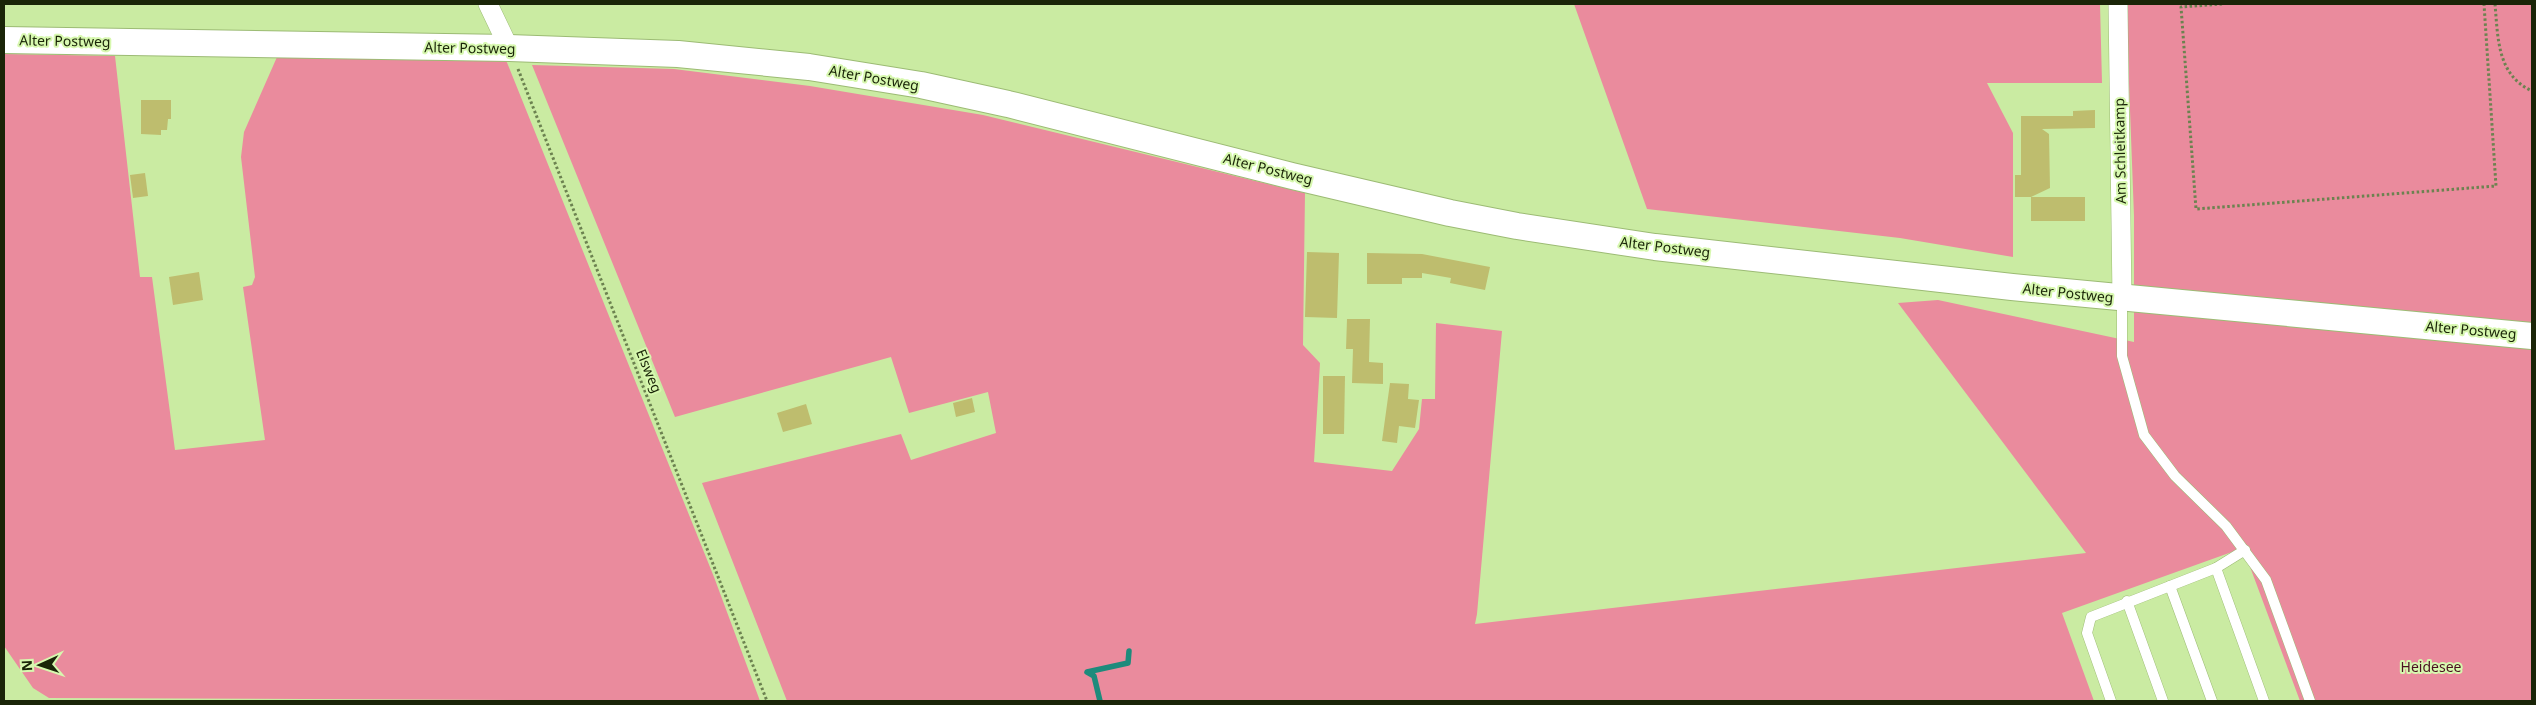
<svg xmlns="http://www.w3.org/2000/svg" width="2536" height="705" viewBox="0 0 2536 705" font-family="'Noto Sans',sans-serif">
<style>
.green{fill:#ea8b9d}
.lines{fill:none;stroke-linecap:round;stroke-linejoin:round}
.stream{stroke:#1d8b7c;stroke-width:5.5}
.building{fill:#bebd6e}
.lane-casing{stroke:#9cbb74;stroke-width:11}
.street-casing{stroke:#9cbb74;stroke-width:20}
.secondary-casing{stroke:#9cbb74;stroke-width:28}
.path{stroke:#6c8250;stroke-width:3;stroke-dasharray:2.5 2.5;stroke-linecap:butt}
.lane{stroke:#fff;stroke-width:10}
.street{stroke:#fff;stroke-width:19}
.secondary{stroke:#fff;stroke-width:26}
.labels{text-anchor:middle;stroke-width:4;stroke-linejoin:round;paint-order:stroke}
.street-label{font-size:14px;fill:#1a2508;stroke:#d7f8af}
.park-label{font-size:14px;fill:#4b1021;stroke:#d7f8af}
</style>
<rect width="100%" height="100%" fill="#caeba2"/>
<g class="green">
<path d="M 1574,4 L 2100,4 L 2102,83 L 1987,83 L 2013,133 L 2013,257 L 1900,238 L 1647,209 Z"/>
<path d="M 2126,4 L 2532,4 L 2532,701 L 2300,701 L 2243,548 L 2062,613 L 2094,701 L 787,701 L 702,483 L 901,434 L 911,460 L 996,433 L 988,392 L 909,413 L 891,357 L 675,417 L 532,65 L 674,69 L 810,86 L 983,115 L 1305,193 L 1303,345 L 1320,363 L 1314,462 L 1392,471 L 1419,429 L 1422,399 L 1435,399 L 1436,323 L 1502,331 L 1477,614 L 1475,624 L 2086,553 L 1898,303 L 1938,300 L 2134,342 L 2134,216 Z"/>
<path d="M 4,54 L 115,56 L 140,277 L 152,277 L 175,450 L 265,440 L 243,287 L 252,285 L 255,277 L 241,157 L 244,132 L 277,57 L 506,60 L 714,577 L 760,701 L 49,698 L 33,688 L 4,646 Z"/>
</g>
<g class="lines">
<path class="stream" d="M 1100,701 L 1094,676 L 1087,672 L 1128,663 L 1129,651"/>
</g>
<g class="building">
<path d="M 141,100 L 171,100 L 171,119 L 168,119 L 167,130 L 161,130 L 161,135 L 141,134 Z"/>
<path d="M 2095,110 L 2095,128 L 2042,129 L 2049,134 L 2050,188 L 2031,197 L 2015,197 L 2015,175 L 2021,175 L 2021,116 L 2073,116 L 2073,111 Z"/>
<path d="M 145,173 L 148,196 L 133,198 L 130,175 Z"/>
<rect x="2031" y="197" width="54" height="24"/>
<path d="M 1307,252 L 1339,253 L 1337,318 L 1305,317 Z"/>
<path d="M 1367,253 L 1422,254 L 1490,267 L 1485,290 L 1450,283 L 1451,278 L 1422,273 L 1422,278 L 1402,278 L 1402,284 L 1367,284 Z"/>
<path d="M 199,272 L 203,300 L 173,305 L 169,277 Z"/>
<path d="M 1347,319 L 1370,319 L 1369,362 L 1383,363 L 1383,384 L 1352,383 L 1353,349 L 1346,349 Z"/>
<path d="M 1323,376 L 1345,376 L 1344,434 L 1323,434 Z"/>
<path d="M 1390,383 L 1409,384 L 1408,399 L 1419,400 L 1415,428 L 1399,426 L 1397,443 L 1382,441 Z"/>
<path d="M 972,398 L 975,412 L 956,417 L 953,403 Z"/>
<path d="M 806,404 L 812,424 L 783,432 L 777,413 Z"/>
</g>
<g class="lines">
<g class="lane-casing">
<g id="lane">
<path d="M 2122,298 L 2122,356 L 2144,435 L 2175,476 L 2226,526 L 2266,580 L 2310,701"/>
<path d="M 2216,568 L 2264,701"/>
<path d="M 2170,586 L 2212,701"/>
<path d="M 2127,601 L 2163,701"/>
<path d="M 2111,701 L 2087,633 L 2091,617 L 2216,568 L 2245,550"/>
</g>
</g>
<g class="street-casing">
<g id="street">
<path d="M 488,4 L 509,48"/>
<path d="M 2118,4 L 2122,298"/>
</g>
</g>
<g class="secondary-casing">
<path id="secondary" d="M 4,40 L 509,48 L 678,54 L 809,67 L 921,85 L 1008,104 L 1292,176 L 1450,213 L 1517,226 L 1655,247 L 2012,287 L 2532,336"/>
</g>
<g class="path">
<path d="M 2222,4 L 2181,7 L 2196,209 L 2496,186 L 2484,4"/>
<path d="M 2495,4 C 2498,38 2497,75 2532,91"/>
<path d="M 518,69 L 767,701"/>
</g>
<use href="#lane" class="lane"/>
<use href="#street" class="street"/>
<use href="#secondary" class="secondary"/>
</g>
<g class="labels">
<g class="street-label">
<text transform="translate(65 41) rotate(1)" y="5">Alter Postweg</text>
<text transform="translate(470 48) rotate(1)" y="5">Alter Postweg</text>
<text transform="translate(874 78) rotate(10)" y="5">Alter Postweg</text>
<text transform="translate(2120 151) rotate(-91)" y="5">Am Schleitkamp</text>
<text transform="translate(1268 169) rotate(14)" y="5">Alter Postweg</text>
<text transform="translate(1665 247) rotate(7)" y="5">Alter Postweg</text>
<text transform="translate(2068 293) rotate(6)" y="5">Alter Postweg</text>
<text transform="translate(2471 330) rotate(5)" y="5">Alter Postweg</text>
<text transform="translate(649 371) rotate(68)" y="5">Elsweg</text>
</g>
<g class="park-label">
<text x="2431" y="672">Heidesee</text>
</g>
</g>
<rect width="2536" height="705" fill="none" stroke="#1a2508" stroke-width="10"/>
<g transform="translate(40 665) rotate(267)" stroke="#d7f8af" stroke-width="4" paint-order="stroke">
<path d="M0-4L9 19L0 12L-9 19Z" fill="#1a2508"/>
<text y="-8" font-size="14" font-weight="bold" text-anchor="middle" fill="#1a2508">N</text>
</g>
</svg>
